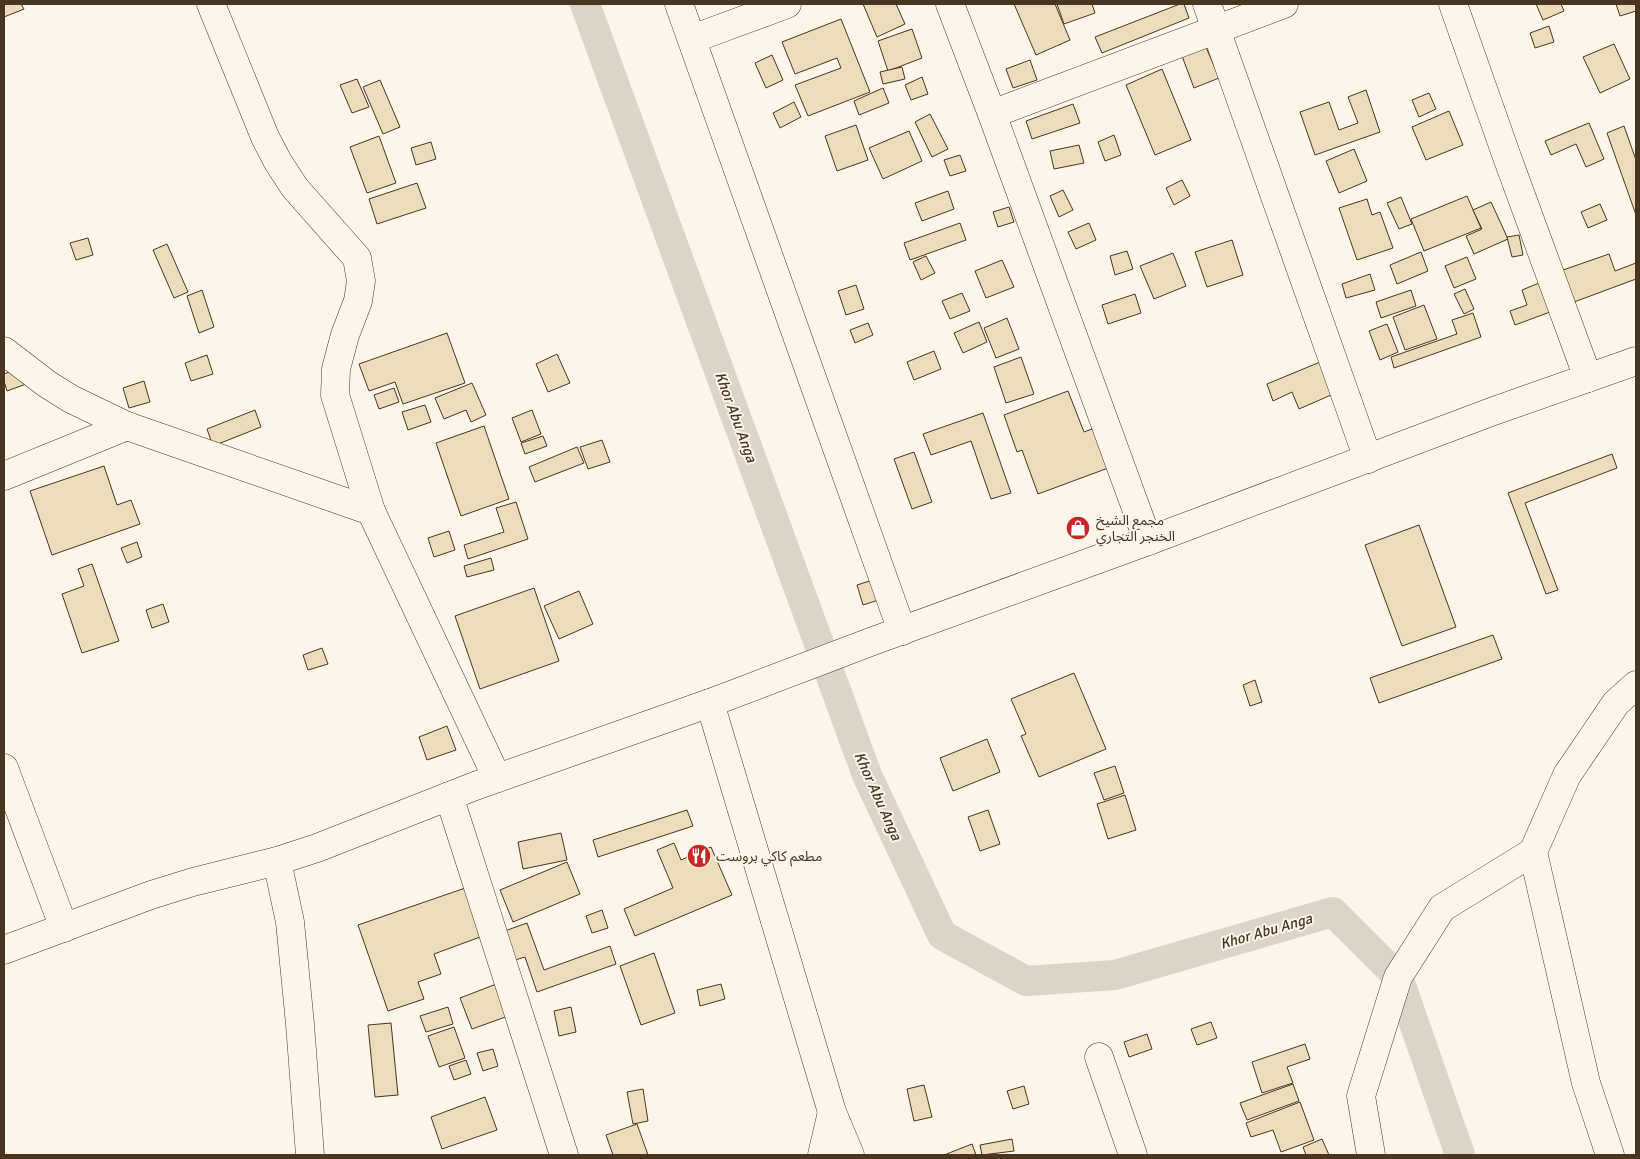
<svg xmlns="http://www.w3.org/2000/svg" width="1640" height="1159" viewBox="0 0 1640 1159" font-family="Signika,'Noto Sans Arabic',sans-serif">
<style>
.lines{fill:none;stroke-linecap:round;stroke-linejoin:round}
.canal{stroke:#dcd4c6;stroke-width:30}
.building{fill:#ecdcbc;stroke:#4a3520}
.minor-casing{stroke:#4a3520;stroke-width:29}
.major-casing{stroke:#4a3520;stroke-width:29}
.highway-casing{stroke:#4a3520;stroke-width:29}
.minor{stroke:#fbf6e9;stroke-width:28}
.major{stroke:#fbf6e9;stroke-width:28}
.highway{stroke:#fbf6e9;stroke-width:28}
.labels{text-anchor:middle;stroke-width:4;stroke-linejoin:round;paint-order:stroke}
.poi-label{font-size:14px;fill:#4a3520;stroke:#fbf6e9;text-anchor:start}
.water-label{font-size:15px;font-style:italic;fill:#4a3520;stroke:#fbf6e9}
</style>
<rect width="100%" height="100%" fill="#fbf6e9"/>
<g class="lines">
<path class="canal" d="M 585,4 L 867,775 L 942,935 L 1026,981 L 1115,975 L 1333,912 L 1398,977 L 1460,1155"/>
</g>
<g class="building">
<path d="M 4,4 L 21,4 L 24,9 L 4,17 Z"/>
<path d="M 863,4 L 896,4 L 905,24 L 877,37 Z"/>
<path d="M 1014,4 L 1055,4 L 1070,40 L 1036,55 Z"/>
<path d="M 1057,4 L 1092,4 L 1095,13 L 1064,24 Z"/>
<path d="M 1180,4 L 1184,4 L 1189,18 L 1102,53 L 1095,37 Z"/>
<path d="M 1536,4 L 1561,4 L 1564,11 L 1543,20 Z"/>
<path d="M 1616,4 L 1636,4 L 1636,11 L 1620,16 Z"/>
<path d="M 841,19 L 870,92 L 808,116 L 795,85 L 841,68 L 837,58 L 795,74 L 782,42 Z"/>
<path d="M 1549,26 L 1554,42 L 1535,48 L 1530,33 Z"/>
<path d="M 912,29 L 922,58 L 888,71 L 878,41 Z"/>
<path d="M 1614,44 L 1630,79 L 1600,93 L 1583,57 Z"/>
<path d="M 1206,47 L 1219,78 L 1194,88 L 1182,56 Z"/>
<path d="M 772,55 L 783,80 L 766,88 L 755,63 Z"/>
<path d="M 1030,60 L 1037,80 L 1013,88 L 1006,69 Z"/>
<path d="M 902,67 L 905,79 L 883,84 L 880,72 Z"/>
<path d="M 1162,69 L 1191,140 L 1155,155 L 1126,85 Z"/>
<path d="M 922,77 L 928,94 L 911,100 L 905,85 Z"/>
<path d="M 357,79 L 369,107 L 352,113 L 340,85 Z"/>
<path d="M 380,80 L 400,127 L 383,134 L 363,87 Z"/>
<path d="M 883,88 L 889,103 L 859,115 L 854,101 Z"/>
<path d="M 1366,90 L 1380,132 L 1315,155 L 1300,112 L 1329,102 L 1339,130 L 1358,123 L 1348,97 Z"/>
<path d="M 1429,93 L 1436,109 L 1419,117 L 1412,100 Z"/>
<path d="M 794,102 L 801,117 L 780,128 L 773,113 Z"/>
<path d="M 1073,104 L 1080,123 L 1032,139 L 1026,121 Z"/>
<path d="M 1449,111 L 1463,145 L 1426,160 L 1412,127 Z"/>
<path d="M 930,114 L 948,149 L 932,157 L 915,122 Z"/>
<path d="M 1589,123 L 1604,159 L 1586,167 L 1576,144 L 1551,155 L 1545,141 Z"/>
<path d="M 856,125 L 868,160 L 837,171 L 825,136 Z"/>
<path d="M 1624,126 L 1636,160 L 1636,215 L 1607,133 Z"/>
<path d="M 909,131 L 922,161 L 883,179 L 869,148 Z"/>
<path d="M 1114,135 L 1121,155 L 1105,161 L 1098,142 Z"/>
<path d="M 379,136 L 396,183 L 367,193 L 350,147 Z"/>
<path d="M 431,142 L 436,159 L 416,165 L 411,148 Z"/>
<path d="M 1079,145 L 1084,163 L 1054,169 L 1050,151 Z"/>
<path d="M 1354,149 L 1367,181 L 1339,193 L 1326,161 Z"/>
<path d="M 960,155 L 966,171 L 950,176 L 944,160 Z"/>
<path d="M 1182,180 L 1190,196 L 1174,205 L 1166,188 Z"/>
<path d="M 417,183 L 426,208 L 377,224 L 369,199 Z"/>
<path d="M 1063,190 L 1073,210 L 1059,217 L 1050,196 Z"/>
<path d="M 948,191 L 954,209 L 922,221 L 915,203 Z"/>
<path d="M 1467,196 L 1481,228 L 1424,251 L 1411,219 Z"/>
<path d="M 1401,197 L 1412,224 L 1399,229 L 1387,203 Z"/>
<path d="M 1367,199 L 1372,215 L 1380,212 L 1393,248 L 1357,260 L 1339,208 Z"/>
<path d="M 1491,202 L 1508,239 L 1474,254 L 1466,236 L 1482,229 L 1473,210 Z"/>
<path d="M 1600,204 L 1607,220 L 1588,228 L 1581,212 Z"/>
<path d="M 1009,207 L 1014,222 L 998,227 L 993,212 Z"/>
<path d="M 960,223 L 966,240 L 910,260 L 904,243 Z"/>
<path d="M 1089,223 L 1096,240 L 1076,249 L 1068,232 Z"/>
<path d="M 1519,235 L 1523,255 L 1512,257 L 1507,237 Z"/>
<path d="M 88,238 L 93,255 L 76,260 L 70,243 Z"/>
<path d="M 1232,240 L 1243,275 L 1207,287 L 1195,252 Z"/>
<path d="M 167,244 L 188,292 L 174,298 L 153,250 Z"/>
<path d="M 1127,251 L 1133,269 L 1115,275 L 1110,256 Z"/>
<path d="M 1421,252 L 1428,271 L 1397,284 L 1390,265 Z"/>
<path d="M 1173,253 L 1186,286 L 1154,299 L 1140,266 Z"/>
<path d="M 1609,254 L 1615,271 L 1636,263 L 1636,279 L 1574,302 L 1563,270 Z"/>
<path d="M 926,256 L 935,273 L 921,280 L 913,262 Z"/>
<path d="M 1467,257 L 1476,279 L 1454,288 L 1445,266 Z"/>
<path d="M 1002,260 L 1014,287 L 986,298 L 975,271 Z"/>
<path d="M 1370,274 L 1375,290 L 1346,298 L 1342,284 Z"/>
<path d="M 1539,283 L 1550,312 L 1515,325 L 1510,311 L 1527,305 L 1522,290 Z"/>
<path d="M 856,285 L 864,309 L 846,315 L 838,291 Z"/>
<path d="M 1465,289 L 1474,309 L 1464,314 L 1454,294 Z"/>
<path d="M 202,290 L 214,327 L 199,333 L 187,296 Z"/>
<path d="M 1411,290 L 1416,306 L 1381,318 L 1376,302 Z"/>
<path d="M 962,293 L 970,311 L 950,319 L 942,301 Z"/>
<path d="M 1135,294 L 1141,313 L 1108,324 L 1102,305 Z"/>
<path d="M 1424,305 L 1437,339 L 1405,350 L 1393,317 Z"/>
<path d="M 1473,313 L 1481,337 L 1394,368 L 1391,357 L 1457,334 L 1452,320 Z"/>
<path d="M 1007,318 L 1019,349 L 996,358 L 984,328 Z"/>
<path d="M 979,322 L 987,342 L 963,353 L 954,333 Z"/>
<path d="M 868,323 L 873,335 L 855,343 L 850,330 Z"/>
<path d="M 1387,324 L 1398,352 L 1380,360 L 1369,331 Z"/>
<path d="M 447,333 L 465,383 L 403,404 L 395,382 L 369,391 L 359,364 Z"/>
<path d="M 934,351 L 941,369 L 914,380 L 907,362 Z"/>
<path d="M 557,354 L 570,383 L 548,392 L 536,364 Z"/>
<path d="M 207,355 L 213,374 L 191,381 L 185,363 Z"/>
<path d="M 1021,357 L 1034,394 L 1006,403 L 994,367 Z"/>
<path d="M 1325,360 L 1338,392 L 1299,409 L 1292,392 L 1273,401 L 1267,384 Z"/>
<path d="M 23,367 L 29,383 L 7,391 L 4,381 L 4,374 Z"/>
<path d="M 144,381 L 150,402 L 129,408 L 123,388 Z"/>
<path d="M 472,383 L 486,415 L 471,422 L 466,410 L 444,419 L 435,398 Z"/>
<path d="M 394,388 L 399,402 L 379,409 L 374,395 Z"/>
<path d="M 1068,391 L 1084,432 L 1105,424 L 1119,464 L 1038,494 L 1022,450 L 1017,452 L 1004,415 Z"/>
<path d="M 425,405 L 431,422 L 408,430 L 402,412 Z"/>
<path d="M 255,410 L 261,427 L 213,446 L 207,429 Z"/>
<path d="M 532,410 L 541,434 L 521,442 L 512,418 Z"/>
<path d="M 983,413 L 1011,493 L 991,499 L 971,441 L 931,455 L 923,434 Z"/>
<path d="M 484,426 L 509,499 L 461,516 L 436,443 Z"/>
<path d="M 543,436 L 547,446 L 525,454 L 521,443 Z"/>
<path d="M 602,440 L 610,462 L 588,469 L 580,447 Z"/>
<path d="M 577,447 L 584,463 L 535,482 L 529,467 Z"/>
<path d="M 914,452 L 932,502 L 912,509 L 894,459 Z"/>
<path d="M 1612,454 L 1617,468 L 1525,503 L 1558,590 L 1546,594 L 1508,493 Z"/>
<path d="M 104,466 L 117,505 L 131,500 L 140,524 L 52,555 L 30,491 Z"/>
<path d="M 516,502 L 528,539 L 468,559 L 464,545 L 504,532 L 496,508 Z"/>
<path d="M 1419,525 L 1456,627 L 1402,646 L 1365,545 Z"/>
<path d="M 449,531 L 455,550 L 434,557 L 428,538 Z"/>
<path d="M 137,542 L 142,557 L 127,563 L 121,548 Z"/>
<path d="M 491,558 L 494,570 L 467,577 L 464,566 Z"/>
<path d="M 92,564 L 119,641 L 82,653 L 62,594 L 84,586 L 78,569 Z"/>
<path d="M 882,577 L 888,597 L 863,605 L 857,585 Z"/>
<path d="M 534,588 L 559,661 L 480,689 L 455,616 Z"/>
<path d="M 579,591 L 593,624 L 559,639 L 544,606 Z"/>
<path d="M 163,604 L 169,622 L 152,628 L 146,610 Z"/>
<path d="M 1493,635 L 1502,659 L 1379,703 L 1370,678 Z"/>
<path d="M 322,648 L 328,664 L 308,670 L 303,655 Z"/>
<path d="M 1074,673 L 1106,749 L 1039,777 L 1021,736 L 1026,734 L 1011,699 Z"/>
<path d="M 1255,680 L 1262,702 L 1250,706 L 1243,685 Z"/>
<path d="M 447,726 L 456,750 L 427,760 L 419,737 Z"/>
<path d="M 987,739 L 1000,772 L 953,791 L 940,758 Z"/>
<path d="M 1115,766 L 1124,793 L 1104,800 L 1094,773 Z"/>
<path d="M 1125,795 L 1136,830 L 1108,839 L 1097,804 Z"/>
<path d="M 687,810 L 693,826 L 598,857 L 593,840 Z"/>
<path d="M 988,810 L 1000,844 L 980,851 L 968,817 Z"/>
<path d="M 561,833 L 567,860 L 523,869 L 518,842 Z"/>
<path d="M 674,843 L 681,860 L 711,847 L 732,895 L 635,936 L 624,909 L 673,888 L 657,850 Z"/>
<path d="M 567,862 L 580,894 L 513,922 L 500,890 Z"/>
<path d="M 474,885 L 491,933 L 434,954 L 441,974 L 418,982 L 424,999 L 388,1011 L 358,925 Z"/>
<path d="M 602,910 L 608,928 L 592,933 L 586,916 Z"/>
<path d="M 527,923 L 544,970 L 610,946 L 616,964 L 537,992 L 525,957 L 512,961 L 502,932 Z"/>
<path d="M 654,953 L 675,1013 L 641,1025 L 620,966 Z"/>
<path d="M 499,983 L 511,1015 L 472,1029 L 460,998 Z"/>
<path d="M 721,984 L 725,999 L 700,1006 L 697,990 Z"/>
<path d="M 448,1007 L 453,1024 L 426,1032 L 420,1016 Z"/>
<path d="M 571,1007 L 576,1032 L 559,1036 L 554,1011 Z"/>
<path d="M 1211,1022 L 1217,1038 L 1197,1045 L 1191,1029 Z"/>
<path d="M 391,1023 L 398,1095 L 375,1097 L 368,1025 Z"/>
<path d="M 454,1027 L 465,1058 L 439,1067 L 428,1036 Z"/>
<path d="M 1147,1034 L 1152,1049 L 1129,1057 L 1124,1042 Z"/>
<path d="M 1305,1044 L 1310,1059 L 1287,1067 L 1293,1083 L 1262,1093 L 1252,1062 Z"/>
<path d="M 493,1049 L 498,1066 L 483,1071 L 477,1053 Z"/>
<path d="M 466,1060 L 471,1074 L 454,1080 L 449,1066 Z"/>
<path d="M 1293,1084 L 1299,1101 L 1247,1120 L 1240,1103 Z"/>
<path d="M 924,1085 L 932,1117 L 914,1121 L 907,1089 Z"/>
<path d="M 1024,1086 L 1029,1104 L 1013,1109 L 1007,1091 Z"/>
<path d="M 643,1089 L 648,1121 L 633,1124 L 627,1092 Z"/>
<path d="M 485,1097 L 497,1130 L 442,1149 L 431,1117 Z"/>
<path d="M 1300,1102 L 1314,1140 L 1281,1152 L 1273,1130 L 1251,1137 L 1246,1123 Z"/>
<path d="M 637,1124 L 648,1155 L 613,1155 L 606,1135 Z"/>
<path d="M 1012,1139 L 1014,1151 L 982,1155 L 980,1145 Z"/>
<path d="M 1322,1139 L 1329,1155 L 1306,1155 L 1303,1147 Z"/>
<path d="M 972,1144 L 976,1155 L 944,1155 Z"/>
</g>
<g class="lines">
<g class="minor-casing">
<g id="minor">
<path d="M 211,4 L 265,137 L 278,162 L 295,188 L 357,258 L 361,281 L 358,301 L 345,335 L 336,369 L 335,395 L 371,511 L 497,778"/>
<path d="M 679,4 L 902,631"/>
<path d="M 950,4 L 992,114 L 1148,541"/>
<path d="M 1207,4 L 1368,459"/>
<path d="M 1453,4 L 1507,157 L 1588,378"/>
<path d="M 692,39 L 787,4"/>
<path d="M 992,114 L 1284,4"/>
<path d="M 4,351 L 47,384 L 71,399 L 127,426 L 371,511"/>
<path d="M 4,476 L 127,426"/>
<path d="M 710,703 L 832,1112 L 850,1155"/>
<path d="M 4,768 L 64,928"/>
<path d="M 449,796 L 564,1155"/>
<path d="M 1099,1057 L 1133,1155"/>
<path d="M 822,1155 L 832,1112"/>
<path d="M 1371,1155 L 1361,1096 L 1398,977 L 1442,908 L 1533,852"/>
<path d="M 1610,1155 L 1586,1083 L 1533,852 L 1567,775 L 1616,703 L 1636,685"/>
</g>
</g>
<g class="major-casing">
<path id="major" d="M 4,950 L 151,895 L 193,882 L 277,861"/>
</g>
<g class="highway-casing">
<path id="highway" d="M 310,1155 L 300,1024 L 290,922 L 277,861 L 317,848 L 475,786 L 710,703 L 873,641 L 1148,541 L 1491,412 L 1636,361"/>
</g>
<use href="#minor" class="minor"/>
<use href="#major" class="major"/>
<use href="#highway" class="highway"/>
</g>
<defs>
<g id="shop-disc" transform="scale(1.25)"><circle r="9.5" fill="#c62828" stroke="#fbf6e9"/><path d="M-5-2.5h2.3a2.7 3.5 0 0 1 5.4 0H5L5.5 6h-11ZM-1.5-2.5h3a1.5 2.3 0 0 0-3 0Z" fill="#fff"/></g>
<g id="restaurant-disc" transform="scale(1.25)"><circle r="9.5" fill="#c62828" stroke="#fbf6e9"/><path d="M-5-6h1v4h1v-4h1v4h1v-4h1v5L-1.5 .5V6h-2V.5L-5-1ZM5-6V6H3V1.5H1.5Q1.5-4 5-6Z" fill="#fff"/></g>
</defs>
<g fill-rule="evenodd">
<use href="#shop-disc" x="1078" y="528"/>
<use href="#restaurant-disc" x="699" y="856"/>
</g>
<g class="labels">
<g class="poi-label">
<text x="1096" y="525">مجمع الشيخ<tspan x="1096" dy="16">الخنجر التجاري</tspan></text>
<text x="716" y="861">مطعم كاكي بروست</text>
</g>
<g class="water-label">
<text transform="translate(736 417) rotate(70)" y="5">Khor Abu Anga</text>
<text transform="translate(878 796) rotate(66)" y="5">Khor Abu Anga</text>
<text transform="translate(1266 931) rotate(-16)" y="5">Khor Abu Anga</text>
</g>
</g>
<rect width="1640" height="1159" fill="none" stroke="#4a3520" stroke-width="10"/>
</svg>
